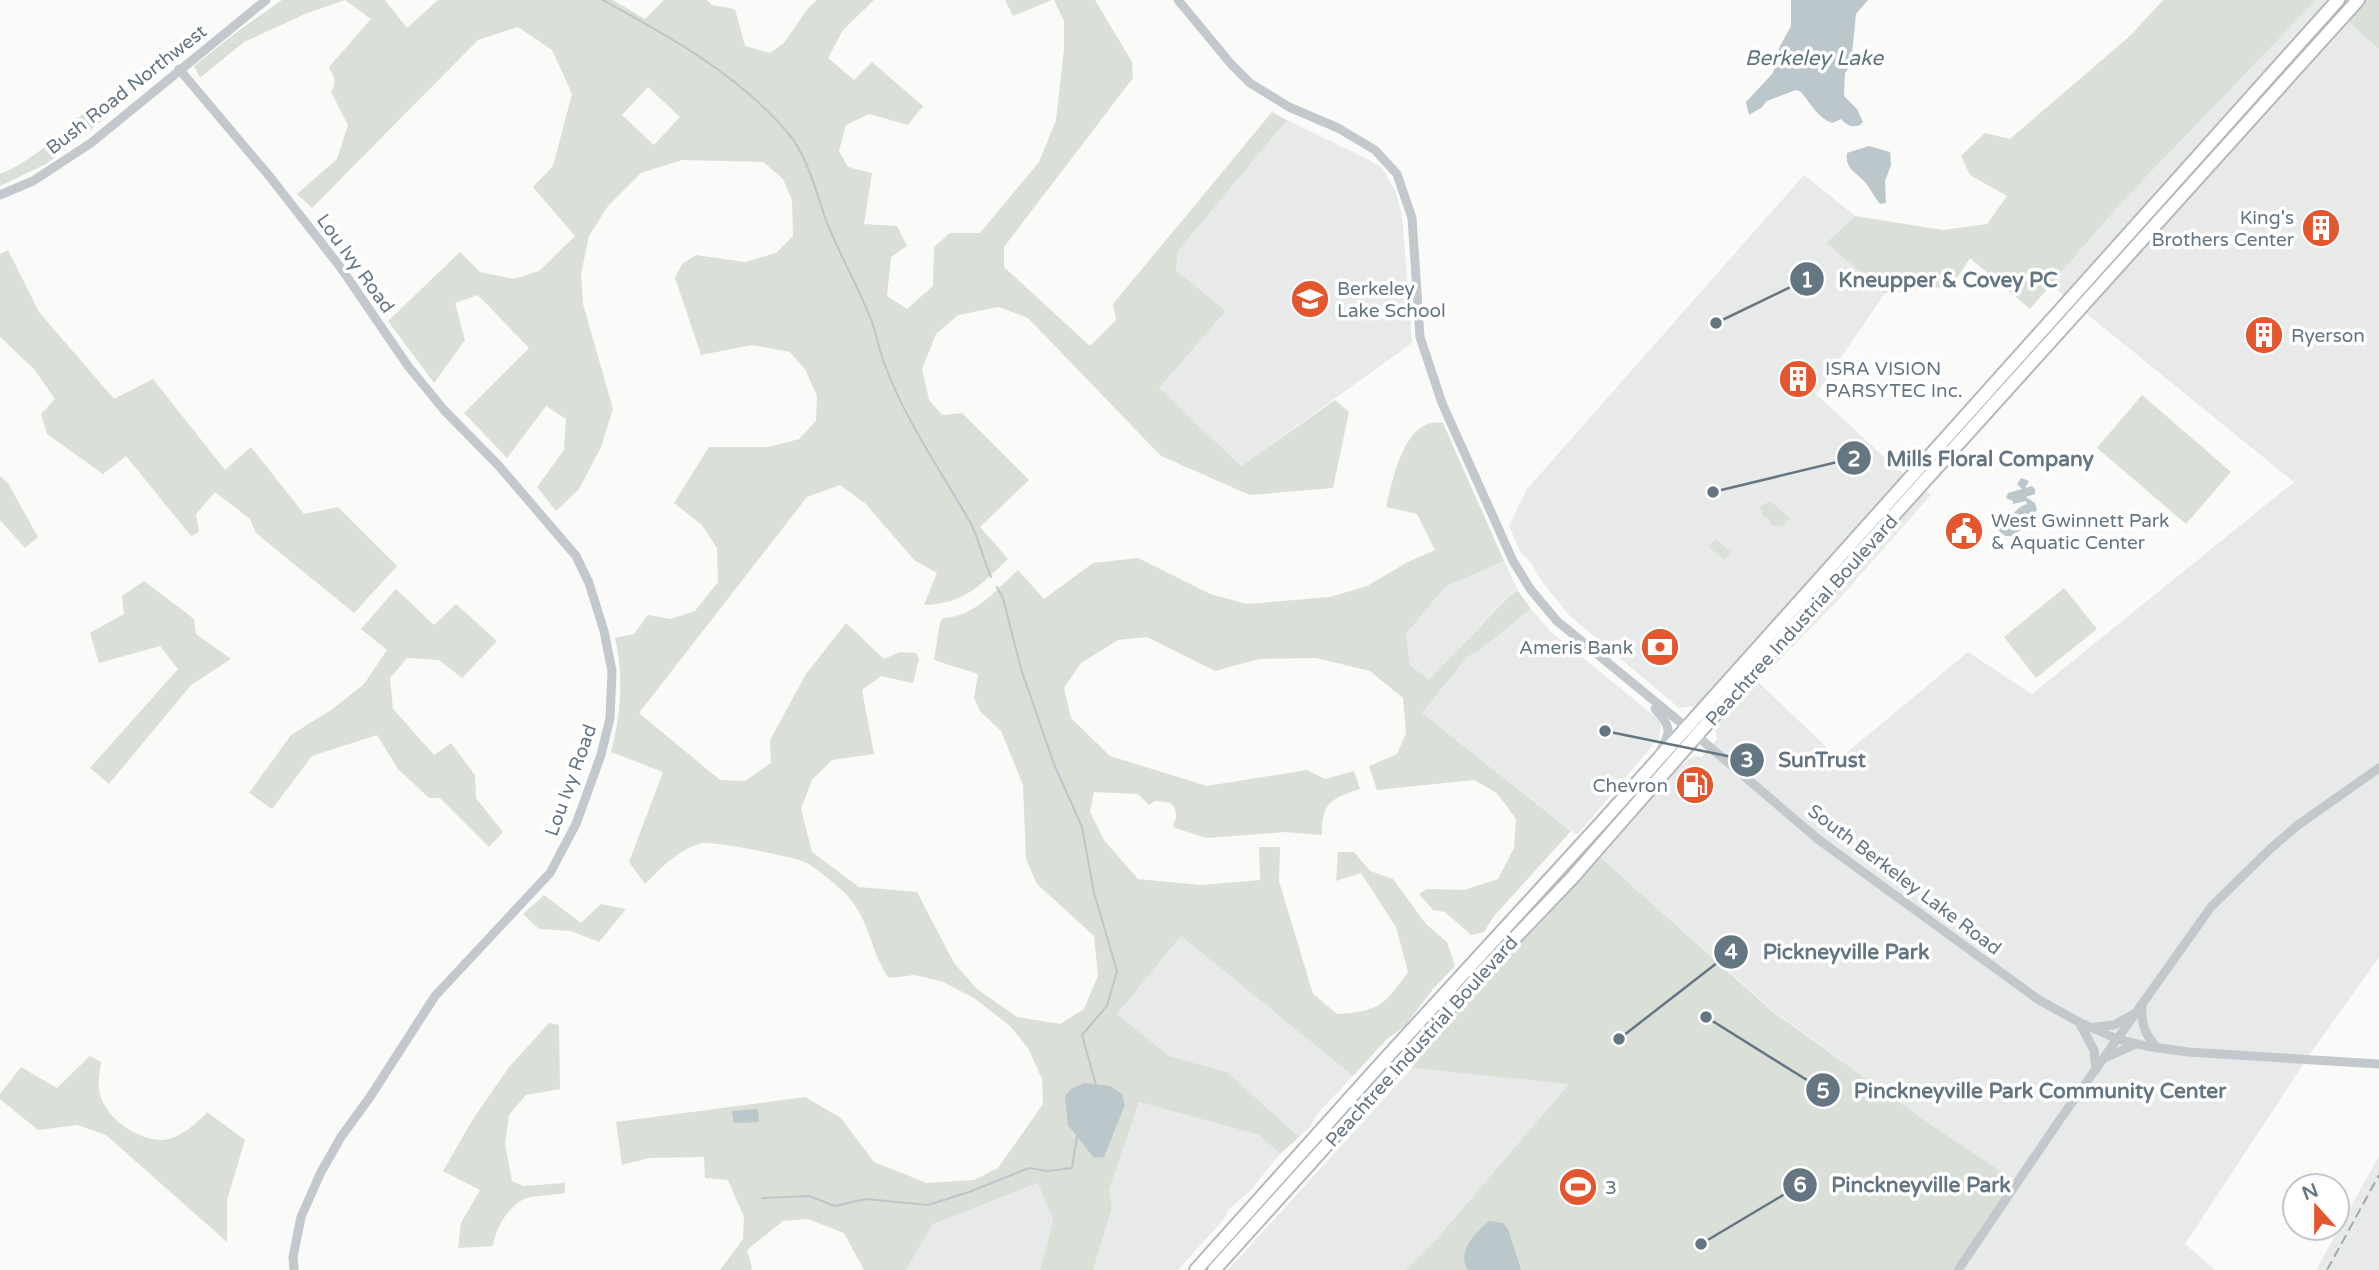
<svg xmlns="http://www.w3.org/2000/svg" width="2379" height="1270" viewBox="0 0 2379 1270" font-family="'Varela Round',sans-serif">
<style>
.built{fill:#e8e9e9}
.green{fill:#dadfd7;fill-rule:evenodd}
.water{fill:#bbc7cb}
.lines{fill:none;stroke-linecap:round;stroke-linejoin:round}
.stream{stroke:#bbc7cb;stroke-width:2}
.highway-casing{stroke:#b4b9bd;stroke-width:16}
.minor{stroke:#c3c8cc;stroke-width:9}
.highway{stroke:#fff;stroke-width:12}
.rail{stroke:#a2aab0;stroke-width:2;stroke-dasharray:10 5;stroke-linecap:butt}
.labels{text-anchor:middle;stroke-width:7;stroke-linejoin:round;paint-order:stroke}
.street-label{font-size:19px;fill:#657683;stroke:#fff}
.poi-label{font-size:19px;fill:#657683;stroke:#fff;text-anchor:start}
.water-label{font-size:21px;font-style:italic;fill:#60757c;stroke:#fff}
.leader{fill:none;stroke:#657683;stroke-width:2.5}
.callout-dot{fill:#657683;stroke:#fff;stroke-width:2.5}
.mark-label{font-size:21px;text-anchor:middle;font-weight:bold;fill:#fff}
.callout-label{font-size:21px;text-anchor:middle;font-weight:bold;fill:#657683;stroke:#fff;stroke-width:7;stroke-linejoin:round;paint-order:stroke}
</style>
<rect width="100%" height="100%" fill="#fafaf8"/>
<g class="built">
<path d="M 2316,0 L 2331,0 L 2356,29 L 2379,49 L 2379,957 L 2310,1054 L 2185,1244 L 2215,1270 L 1954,1270 L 2014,1181 L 1930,1124 L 1772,1010 L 1588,846 L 1688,760 L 1694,756 L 1702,757 L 1717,739 L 1715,728 L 1691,706 L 1679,708 L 1570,616 L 1543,583 L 1531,563 L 1520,551 L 1509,526 L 1527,489 L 1804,175 L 1855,216 L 1826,243 L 1885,293 L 1816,394 L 1894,466 L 1931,495 L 1839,599 L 1758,682 L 1839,759 L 1968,652 L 2032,694 L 2294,482 L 2051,285 L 2121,203 Z"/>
<path d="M 1287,120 L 1369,160 L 1382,168 L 1395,190 L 1402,214 L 1412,343 L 1241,466 L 1159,388 L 1226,311 L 1176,270 L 1178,251 Z"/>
<path d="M 1504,561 L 1518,591 L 1506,598 L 1429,680 L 1410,665 L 1406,634 L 1445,587 Z"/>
<path d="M 1531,609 L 1551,632 L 1658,719 L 1661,726 L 1659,738 L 1577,835 L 1422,713 L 1467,657 L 1480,650 Z"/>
<path d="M 1181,936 L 1353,1076 L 1317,1114 L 1310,1127 L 1299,1137 L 1227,1072 L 1169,1056 L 1117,1014 Z"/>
<path d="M 1412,1068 L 1570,1083 L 1440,1235 L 1406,1270 L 1228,1270 Z"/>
<path d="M 1139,1102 L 1259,1135 L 1280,1154 L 1250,1191 L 1229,1209 L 1224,1219 L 1178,1270 L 1093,1270 L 1112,1208 L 1108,1190 Z"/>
<path d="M 2379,1156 L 2379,1270 L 2316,1270 Z"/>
<path d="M 1038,1183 L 1053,1221 L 1040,1270 L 906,1270 L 933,1224 Z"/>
</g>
<g class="green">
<path d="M 282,0 L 385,0 L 407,28 L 438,0 L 613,0 L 645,19 L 664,0 L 707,0 L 712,5 L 735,9 L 745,46 L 770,53 L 784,43 L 808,8 L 817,0 L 874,0 L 843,30 L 828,58 L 854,80 L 872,62 L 923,106 L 908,125 L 869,114 L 846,125 L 839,151 L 848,167 L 872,173 L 864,224 L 897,226 L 907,246 L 891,257 L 887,296 L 907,309 L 933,286 L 934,247 L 950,233 L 980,233 L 1039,162 L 1056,120 L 1064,50 L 1064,21 L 1054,0 L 1095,0 L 1132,62 L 1133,78 L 1004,247 L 1004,267 L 1090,346 L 1116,320 L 1113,304 L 1272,112 L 1287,120 L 1178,251 L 1176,270 L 1226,311 L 1159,388 L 1241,466 L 1335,400 L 1349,412 L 1333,488 L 1250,495 L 1161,456 L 1028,318 L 999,307 L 958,315 L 936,334 L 922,369 L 929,400 L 942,415 L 962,413 L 1029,480 L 980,527 L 1008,559 C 980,585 965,604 924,605 L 937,573 L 914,560 L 866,504 L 840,485 L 807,497 L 639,713 L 720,780 L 745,781 L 771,763 L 770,740 L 806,674 L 846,623 L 884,659 L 900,652 L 916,653 L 919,659 L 913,683 L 881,676 L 862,690 L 874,754 L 832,760 L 812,780 L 801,809 L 812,852 L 859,887 L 917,892 L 954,963 L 977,989 L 1017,1017 L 1060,1024 L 1084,1009 L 1098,976 L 1094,936 L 1037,884 L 1026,859 L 1023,785 L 1001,731 L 980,711 L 974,698 L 978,674 L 934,660 L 940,622 L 943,618 C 974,617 996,590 1018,570 L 1044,599 L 1093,563 L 1138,558 L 1210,594 L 1247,604 L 1330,597 L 1367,586 L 1408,562 L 1435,550 L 1417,514 L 1386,507 C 1393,480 1404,416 1443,423 L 1504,561 L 1445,587 L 1406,634 L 1410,665 L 1429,680 L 1507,598 L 1518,591 L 1531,609 L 1480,650 L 1467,657 L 1422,713 L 1571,831 L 1494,916 L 1484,932 L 1471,935 L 1445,912 L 1433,910 L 1419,894 L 1427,889 L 1464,890 L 1498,879 L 1514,848 L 1516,819 L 1497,793 L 1474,780 L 1377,790 L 1369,766 L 1397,754 L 1406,733 L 1403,698 L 1370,671 L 1316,658 L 1259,659 L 1215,671 L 1147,637 L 1118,640 L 1081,663 L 1064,688 L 1071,718 L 1110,756 L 1207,786 L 1307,770 L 1325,779 L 1354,771 L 1360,789 C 1332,798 1321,803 1322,835 L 1285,832 L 1206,838 L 1175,828 L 1173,825 C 1178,816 1177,811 1171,803 L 1155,801 L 1149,805 L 1138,794 L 1094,792 L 1090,812 L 1104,840 L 1138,879 L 1201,885 L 1260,880 L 1259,847 L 1280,847 L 1279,881 L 1313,994 L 1337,1014 C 1379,1012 1385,1004 1408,972 L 1396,927 L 1361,873 L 1336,881 L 1338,852 L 1354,852 L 1370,871 L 1393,879 L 1426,924 L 1447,942 L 1455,966 L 1433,989 L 1405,1026 L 1387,1039 L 1353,1076 L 1181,936 L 1117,1014 L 1169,1056 L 1227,1072 L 1299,1137 L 1280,1154 L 1259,1135 L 1139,1102 L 1109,1190 L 1112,1208 L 1093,1270 L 1040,1270 L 1053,1221 L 1038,1183 L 933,1224 L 906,1270 L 864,1270 L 844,1233 L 808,1219 L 783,1221 L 747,1250 L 752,1268 L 751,1270 L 720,1270 L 743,1239 L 744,1217 L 728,1180 L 705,1178 L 704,1157 L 649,1158 L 622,1165 L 616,1122 L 805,1097 L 841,1118 L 874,1162 L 927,1183 L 974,1180 L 998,1168 L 1043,1104 L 1042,1079 L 1028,1048 L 1010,1026 L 974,998 L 943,982 L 915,975 L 889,978 C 872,955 871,927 852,901 C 844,890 820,871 807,863 C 797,857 712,841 702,843 C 679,849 661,868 645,884 L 629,862 L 663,772 L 611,752 C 621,715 624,675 615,638 L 634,634 L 648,615 L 670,619 L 695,611 L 718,582 L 717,548 L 702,525 L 674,503 L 709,447 L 769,447 L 799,439 L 816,421 L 817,396 L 805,369 L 790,352 L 752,345 L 701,355 L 675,278 L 682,264 L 696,255 L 745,262 L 776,253 L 793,236 L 792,200 L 783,179 L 763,162 L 682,160 L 641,173 L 608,206 L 589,236 L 581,274 L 583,304 L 613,409 L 601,447 L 579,489 L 556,511 L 537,487 L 564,450 L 566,419 L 546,406 L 507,458 L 464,413 L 529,348 L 478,295 L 455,303 L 465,340 L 434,383 L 388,321 L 460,252 L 480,272 L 514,279 L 539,271 L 575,236 L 533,187 L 553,166 L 572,94 L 552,50 L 518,27 L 478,40 L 312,208 L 297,194 L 337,159 L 348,125 L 331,92 C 337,82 334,77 329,67 L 371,19 L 345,0 L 305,14 L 244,42 L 200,78 L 194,66 L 238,31 ZM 648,87 L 680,117 L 654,145 L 622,115 ZM 1122,1094 L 1125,1105 L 1104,1156 Z"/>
<path d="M 1005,0 L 1052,0 L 1013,16 Z"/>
<path d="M 2163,0 L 2316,0 L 2121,203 L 2030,309 L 1970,258 L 1952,286 L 1885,293 L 1826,243 L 1855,216 L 1943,230 L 1987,224 L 2007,196 L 1970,175 L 1961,156 L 1985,133 L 2010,139 L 2131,35 Z"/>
<path d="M 2331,0 L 2379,0 L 2379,49 L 2356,29 Z"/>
<path d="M 95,103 L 107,117 L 46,164 L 0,186 L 0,174 C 36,160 66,128 95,103 Z"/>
<path d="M 8,250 L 39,312 L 114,399 L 153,379 L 225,470 L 251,447 L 304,514 L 338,507 L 397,566 L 354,613 L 256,533 L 250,519 L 215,492 L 196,514 L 199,532 L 191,536 L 126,456 L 103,474 L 47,434 L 41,414 L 55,399 L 34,369 L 0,337 L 0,254 Z"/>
<path d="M 2142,395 L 2231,472 L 2186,524 L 2097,448 Z"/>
<path d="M 0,476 L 8,483 L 38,537 L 25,548 L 0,520 Z"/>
<path d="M 1770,501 L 1790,518 L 1782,526 L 1771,525 L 1768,518 L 1764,517 L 1760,507 Z"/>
<path d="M 1716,539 L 1731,552 L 1724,560 L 1709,547 Z"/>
<path d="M 144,581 L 194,619 L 196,634 L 231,659 L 191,685 L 109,784 L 90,768 L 178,669 L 160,646 L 99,663 L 90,633 L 124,614 L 122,596 Z"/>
<path d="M 2064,588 L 2097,629 L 2036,678 L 2004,637 Z"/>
<path d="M 396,589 L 434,625 L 456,604 L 497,641 L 462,678 L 439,660 L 407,658 L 390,678 L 393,709 L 434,755 L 451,743 L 475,775 L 476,798 L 503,832 L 489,847 L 440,798 L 429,798 L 398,769 L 377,735 L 312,756 L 272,809 L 249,793 L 291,735 L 334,708 L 364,684 L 387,650 L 361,629 Z"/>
<path d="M 1588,846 L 1772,1011 L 1930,1124 L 2015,1181 L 1954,1270 L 1406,1270 L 1440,1235 L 1569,1084 L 1412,1068 L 1451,993 Z"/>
<path d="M 544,895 L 581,923 L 601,904 L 626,909 L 599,942 L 571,931 L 539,929 L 523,914 Z"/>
<path d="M 549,1023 L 559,1025 L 560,1089 L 526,1095 L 509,1115 L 505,1144 L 512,1181 L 523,1186 L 565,1183 L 565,1193 C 553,1195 538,1195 527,1198 C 509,1204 495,1229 493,1246 L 458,1248 L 461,1223 L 480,1190 L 443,1171 L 473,1119 L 509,1067 Z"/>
<path d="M 90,1056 L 101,1062 C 100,1070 98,1081 99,1089 C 102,1116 136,1140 162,1140 C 179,1139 197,1124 207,1112 L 245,1140 L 227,1200 L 227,1242 L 106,1135 L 77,1125 L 38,1130 L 0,1099 L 0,1094 L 21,1067 L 57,1088 Z"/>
</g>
<g class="water">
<path d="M 1791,0 L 1868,0 L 1856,14 L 1851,64 L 1845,73 L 1844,96 L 1857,109 L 1863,122 L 1860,125 C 1851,128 1847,125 1841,119 L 1832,123 C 1817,117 1811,104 1801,92 L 1796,90 L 1767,101 L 1761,108 L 1749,115 L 1746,102 L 1773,73 L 1780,46 L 1791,26 Z"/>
<path d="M 1869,146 L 1890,152 L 1891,165 L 1885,181 L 1886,203 L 1880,204 C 1874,197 1870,187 1863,180 C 1854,171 1845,168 1847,153 Z"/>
<path d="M 2021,478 L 2029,481 L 2025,488 L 2032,486 L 2035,489 L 2035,494 L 2026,497 L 2035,503 L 2037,510 L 2029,519 L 2029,525 L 2011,536 L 2005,536 L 1998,530 L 2001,523 L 2006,523 C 2013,515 2016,507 2027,504 L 2026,501 L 2013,504 L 2013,501 L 2006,498 L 2008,493 L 2022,489 L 2017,484 Z"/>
<path d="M 1085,1083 L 1110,1086 L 1122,1094 L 1125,1105 L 1104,1157 L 1094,1158 L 1068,1125 L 1065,1096 L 1072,1088 Z"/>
<path d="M 758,1109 L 759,1122 L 734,1123 L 732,1111 Z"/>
<path d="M 1489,1221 L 1503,1223 L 1508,1229 L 1521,1270 L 1468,1270 C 1456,1252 1475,1233 1489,1221 Z"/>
</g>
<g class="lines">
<g class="stream">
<path d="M 603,0 C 670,37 738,74 788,133 C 808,157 816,192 826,220 C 839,254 857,284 870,317 C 877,334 879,352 886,368 C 907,423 941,471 970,522 C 979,539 983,559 991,577"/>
<path d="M 997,587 L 1003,598 L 1021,669 L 1054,764 L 1082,827 L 1094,893 L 1117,971 L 1107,1006 L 1082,1035 L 1096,1085"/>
<path d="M 762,1198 L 809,1196 L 835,1206 L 866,1199 L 928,1205 L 969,1192 L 1029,1168 L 1048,1171 L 1072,1168 L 1077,1136"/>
</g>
<g class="highway-casing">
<g id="highway">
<path d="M 1196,1270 L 1377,1068 L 1602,822 L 2338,0"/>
<path d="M 1214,1270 L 1485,969 L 1572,878 L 1738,688 L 2358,0"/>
</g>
</g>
<g class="minor">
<path d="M 1178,0 L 1231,64 L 1250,83 L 1289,107 L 1338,128 L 1375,150 L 1397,174 L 1412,218 L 1420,337 L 1442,403 L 1513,561 L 1531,590 L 1557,621 L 1697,736 L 1819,840 L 2039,1000 L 2079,1022 L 2117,1039 L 2146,1046 L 2188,1052 L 2379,1064"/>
<path d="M 179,69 L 270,177 L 341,268 L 408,366 L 444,410 L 499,466 L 576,556 L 589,583 L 604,631 L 612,671 L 610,718 L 601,755 L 576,824 L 550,873 L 435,996 L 370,1097 L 341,1137 L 321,1172 L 301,1217 L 293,1257 L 294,1270"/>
<path d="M 0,195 L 33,181 L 91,143 L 266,0"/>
<path d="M 1655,709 C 1671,726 1672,731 1660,751"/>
<path d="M 2142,1006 C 2141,1025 2145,1034 2157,1048"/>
<path d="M 2080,1024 L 2094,1050 L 2096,1070"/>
<path d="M 2095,1027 L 2114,1025 L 2134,1014"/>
<path d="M 2107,1057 L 2136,1044"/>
<path d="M 1958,1270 L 2061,1118 L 2211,907 L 2270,849 L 2298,825 L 2379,768"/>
</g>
<use href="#highway" class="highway"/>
<path class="rail" d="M 2327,1270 L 2379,1175"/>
</g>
<defs>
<g id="building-disc" transform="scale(2.0125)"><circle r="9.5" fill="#e4572e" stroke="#fff"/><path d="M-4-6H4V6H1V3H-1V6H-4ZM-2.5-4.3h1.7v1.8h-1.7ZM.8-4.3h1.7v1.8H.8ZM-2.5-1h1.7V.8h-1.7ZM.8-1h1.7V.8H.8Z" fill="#fff"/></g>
<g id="school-disc" transform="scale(2.0125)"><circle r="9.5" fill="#e4572e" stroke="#fff"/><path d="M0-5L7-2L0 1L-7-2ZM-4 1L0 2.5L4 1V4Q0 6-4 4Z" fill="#fff"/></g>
<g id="civic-disc" transform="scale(2.0125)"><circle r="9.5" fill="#e4572e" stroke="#fff"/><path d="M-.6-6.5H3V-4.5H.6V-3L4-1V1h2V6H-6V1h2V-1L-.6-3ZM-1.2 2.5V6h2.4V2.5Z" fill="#fff"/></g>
<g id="bank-disc" transform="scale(2.0125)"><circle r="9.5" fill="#e4572e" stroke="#fff"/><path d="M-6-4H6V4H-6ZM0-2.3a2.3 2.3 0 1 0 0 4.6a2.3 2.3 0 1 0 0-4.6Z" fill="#fff"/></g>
<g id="fuel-disc" transform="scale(2.0125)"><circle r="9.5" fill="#e4572e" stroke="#fff"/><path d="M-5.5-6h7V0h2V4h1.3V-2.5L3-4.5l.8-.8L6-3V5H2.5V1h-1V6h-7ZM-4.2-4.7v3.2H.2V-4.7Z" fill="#fff"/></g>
<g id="stadium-disc" transform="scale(2.0125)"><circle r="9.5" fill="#e4572e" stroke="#fff"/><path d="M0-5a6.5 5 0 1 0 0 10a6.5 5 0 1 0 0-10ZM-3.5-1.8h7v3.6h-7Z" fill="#fff"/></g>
</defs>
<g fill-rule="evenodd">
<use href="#building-disc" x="2321" y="228"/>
<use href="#school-disc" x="1310" y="299"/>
<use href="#building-disc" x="2264" y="335"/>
<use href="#building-disc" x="1798" y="379"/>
<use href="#civic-disc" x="1964" y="531"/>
<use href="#bank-disc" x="1660" y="647"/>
<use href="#fuel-disc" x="1695" y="785"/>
<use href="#stadium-disc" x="1578" y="1187"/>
</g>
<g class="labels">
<g class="street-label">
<text transform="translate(126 89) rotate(-38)" y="7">Bush Road Northwest</text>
<text transform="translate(356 263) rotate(54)" y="7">Lou Ivy Road</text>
<text transform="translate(1801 620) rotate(-48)" y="7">Peachtree Industrial Boulevard</text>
<text transform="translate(570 780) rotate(-70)" y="7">Lou Ivy Road</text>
<text transform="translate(1905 879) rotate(37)" y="7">South Berkeley Lake Road</text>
<text transform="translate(1421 1041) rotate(-48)" y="7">Peachtree Industrial Boulevard</text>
</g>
<g class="poi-label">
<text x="2294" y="224" text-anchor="end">King's<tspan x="2294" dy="22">Brothers Center</tspan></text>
<text x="1337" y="295">Berkeley<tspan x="1337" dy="22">Lake School</tspan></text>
<text x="2291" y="342">Ryerson</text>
<text x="1825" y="375">ISRA VISION<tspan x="1825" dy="22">PARSYTEC Inc.</tspan></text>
<text x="1991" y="527">West Gwinnett Park<tspan x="1991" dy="22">&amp; Aquatic Center</tspan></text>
<text x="1633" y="654" text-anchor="end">Ameris Bank</text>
<text x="1668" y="792" text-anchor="end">Chevron</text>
<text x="1605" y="1194">3</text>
</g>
<g class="water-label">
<text x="1814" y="65">Berkeley Lake</text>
</g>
</g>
<path class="leader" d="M1716 323L1807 279M1713 492L1854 458M1605 731L1747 760M1619 1039L1731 952M1706 1017L1823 1090M1701 1244L1800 1185"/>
<g class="callout-dot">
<circle cx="1716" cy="323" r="7"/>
<circle cx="1713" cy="492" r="7"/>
<circle cx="1605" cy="731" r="7"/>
<circle cx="1619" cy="1039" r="7"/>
<circle cx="1706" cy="1017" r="7"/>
<circle cx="1701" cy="1244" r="7"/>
<circle cx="1807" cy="279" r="18"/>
<circle cx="1854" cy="458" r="18"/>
<circle cx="1747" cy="760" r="18"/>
<circle cx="1731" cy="952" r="18"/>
<circle cx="1823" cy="1090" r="18"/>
<circle cx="1800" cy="1185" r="18"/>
</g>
<g class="mark-label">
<text x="1807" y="287">1</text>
<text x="1854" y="466">2</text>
<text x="1747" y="767">3</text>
<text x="1731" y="959">4</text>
<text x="1823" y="1098">5</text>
<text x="1800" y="1192">6</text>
</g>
<g class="callout-label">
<text x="1948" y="287">Kneupper &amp; Covey PC</text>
<text x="1990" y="466">Mills Floral Company</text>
<text x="1822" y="767">SunTrust</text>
<text x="1846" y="959">Pickneyville Park</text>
<text x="2040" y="1098">Pinckneyville Park Community Center</text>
<text x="1921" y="1192">Pinckneyville Park</text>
</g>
<g transform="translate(2316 1207) rotate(339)"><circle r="33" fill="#ffffff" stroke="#c1c8cd" stroke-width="2"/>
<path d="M0-5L12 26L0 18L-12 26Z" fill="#e4572e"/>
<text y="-10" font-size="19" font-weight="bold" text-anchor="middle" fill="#657683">N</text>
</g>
</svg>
